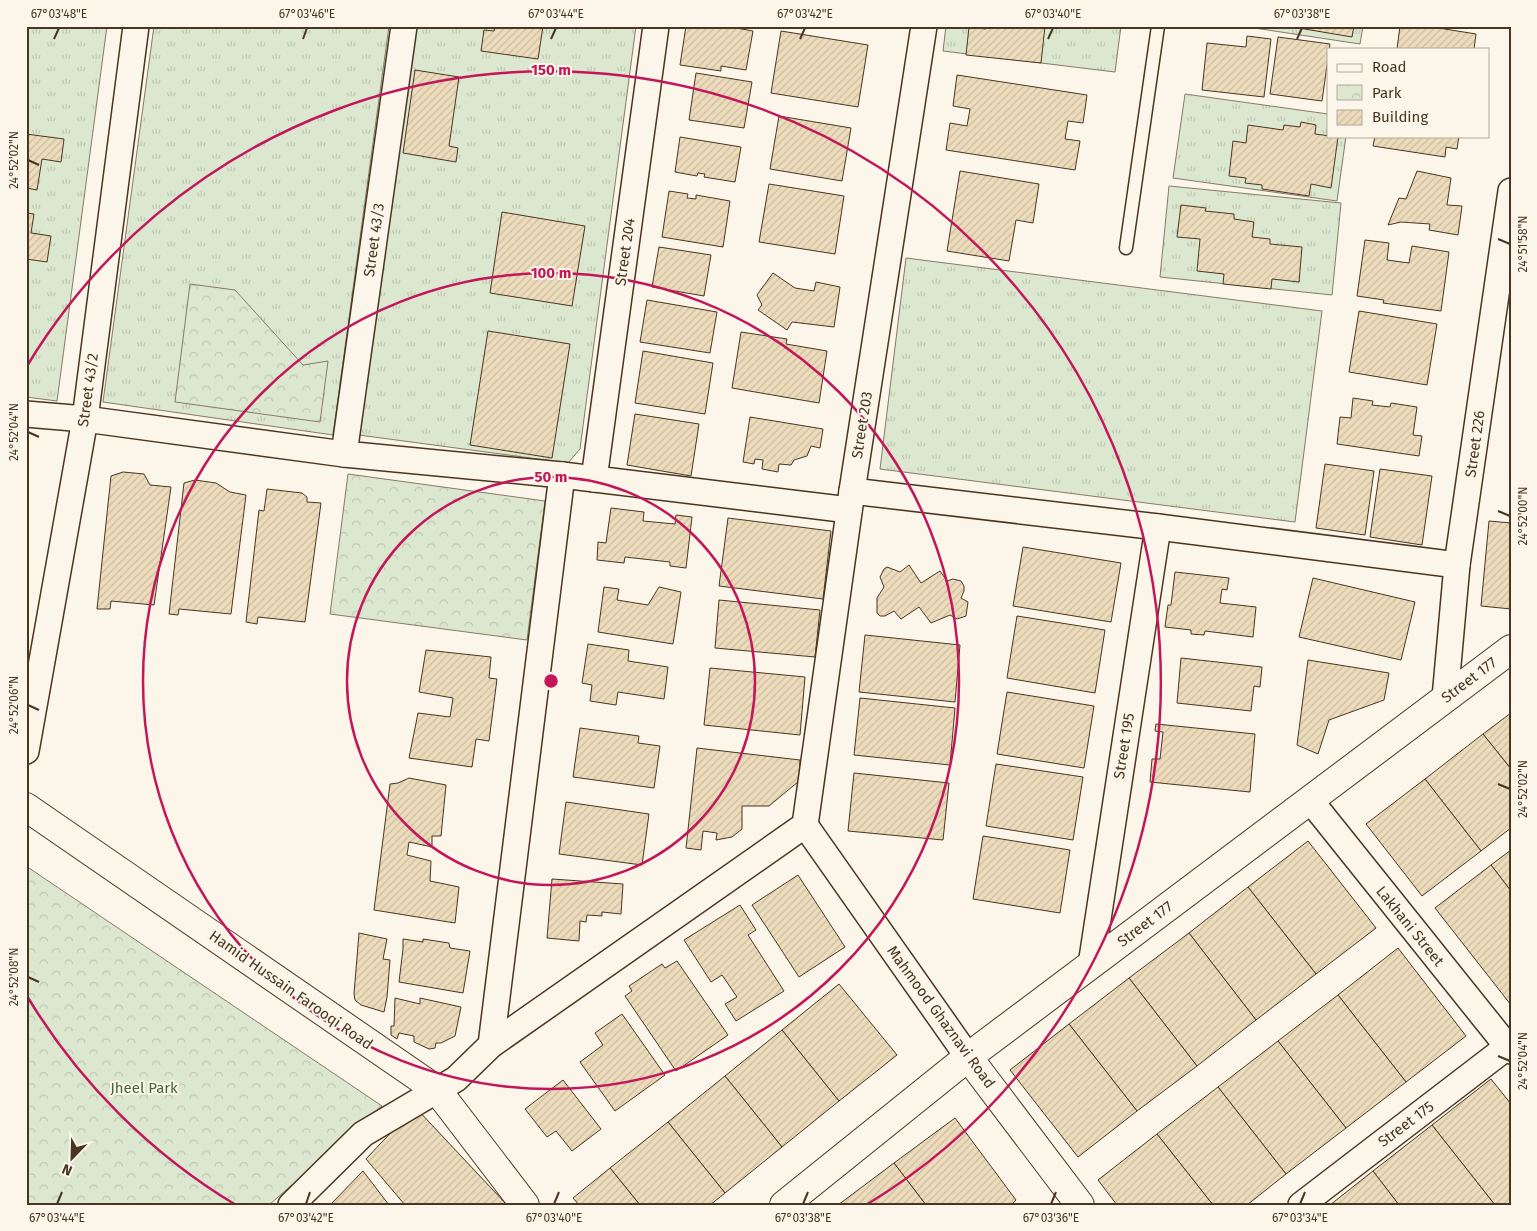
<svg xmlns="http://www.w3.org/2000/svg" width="1537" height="1231" viewBox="0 0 1537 1231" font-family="'Fira Sans',sans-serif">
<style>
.grass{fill:url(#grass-tufts);stroke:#887966}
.park{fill:url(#park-crowns);stroke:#887966}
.building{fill:url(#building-hatch);stroke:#4a3520}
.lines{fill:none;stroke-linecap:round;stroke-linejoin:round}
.lane-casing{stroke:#4a3520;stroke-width:15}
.street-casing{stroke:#4a3520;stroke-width:28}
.secondary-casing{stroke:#4a3520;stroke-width:30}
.lane{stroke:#fbf6e9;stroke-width:12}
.street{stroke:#fbf6e9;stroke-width:25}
.secondary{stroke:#fbf6e9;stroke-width:28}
.ticks{fill:none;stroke:#4a3520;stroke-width:2}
.ring{fill:none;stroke:#c2185b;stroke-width:2.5}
.labels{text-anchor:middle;stroke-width:4;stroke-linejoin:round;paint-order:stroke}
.street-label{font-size:15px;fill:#4a3520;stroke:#fbf6e9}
.park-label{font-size:15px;fill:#436837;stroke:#fbf6e9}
.centre{fill:#c2185b;stroke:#fbf6e9;stroke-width:2.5}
.ring-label{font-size:15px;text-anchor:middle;font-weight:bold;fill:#c2185b;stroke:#fbf6e9;stroke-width:4;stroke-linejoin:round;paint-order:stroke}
.neatline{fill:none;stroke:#4a3520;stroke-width:2}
.ticks-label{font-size:12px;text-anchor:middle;fill:#4a3520}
</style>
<defs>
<pattern id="grass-tufts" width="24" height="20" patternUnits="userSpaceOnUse" patternTransform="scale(1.25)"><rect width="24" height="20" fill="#dce7d0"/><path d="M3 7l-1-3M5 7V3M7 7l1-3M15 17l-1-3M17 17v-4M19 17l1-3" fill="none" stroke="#bec7b2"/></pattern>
<pattern id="park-crowns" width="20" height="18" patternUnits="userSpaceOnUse" patternTransform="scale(1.25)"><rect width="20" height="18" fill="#dce7d0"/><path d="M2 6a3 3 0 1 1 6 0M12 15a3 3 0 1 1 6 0" fill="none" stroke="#bec7b2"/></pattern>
<pattern id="building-hatch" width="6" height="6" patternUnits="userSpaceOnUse" patternTransform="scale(1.25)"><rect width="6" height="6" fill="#ecdcbc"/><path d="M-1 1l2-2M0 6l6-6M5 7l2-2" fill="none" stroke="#ccbda1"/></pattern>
</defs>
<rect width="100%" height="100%" fill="#fbf6e9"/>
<g class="grass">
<path d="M 26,26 L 107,26 L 57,401 L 26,397 Z"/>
<path d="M 154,26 L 389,26 L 333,435 L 103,402 Z"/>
<path d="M 412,26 L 636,26 L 580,449 L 568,463 L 359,435 Z"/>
<path d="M 946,26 L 1121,26 L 1115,72 L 943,51 Z"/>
<path d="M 1241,26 L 1363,26 L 1360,44 Z"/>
<path d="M 1185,94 L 1328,114 L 1328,136 L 1346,136 L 1337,201 L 1173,178 Z"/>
<path d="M 1169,186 L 1341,203 L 1332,295 L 1160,277 Z"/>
<path d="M 906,258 L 1322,311 L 1295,522 L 880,469 Z"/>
</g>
<g class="park">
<path d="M 190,284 L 235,290 L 303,365 L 328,361 L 320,422 L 175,402 Z"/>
<path d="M 348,474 L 545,501 L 527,640 L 330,614 Z"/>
<path d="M 26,866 L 382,1106 L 269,1205 L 26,1205 Z"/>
</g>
<g class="building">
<path d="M 495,26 L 543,26 L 538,59 L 481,51 L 484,30 L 494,31 Z"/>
<path d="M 686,26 L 725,26 L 753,31 L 746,70 L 721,66 L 721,71 L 680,65 Z"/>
<path d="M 986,26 L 1045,26 L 1041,63 L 966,55 L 969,27 L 986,29 Z"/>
<path d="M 1287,26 L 1354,26 L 1352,37 Z"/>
<path d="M 1400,26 L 1426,26 L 1476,34 L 1474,49 L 1397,49 Z"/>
<path d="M 781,31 L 868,45 L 858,107 L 771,93 Z"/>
<path d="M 1247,36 L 1271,39 L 1264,97 L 1202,90 L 1207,43 L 1246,47 Z"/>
<path d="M 1278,37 L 1330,44 L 1322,101 L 1270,94 Z"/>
<path d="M 415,70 L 459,77 L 449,146 L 458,148 L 456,162 L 403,153 Z"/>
<path d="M 696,73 L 752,82 L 744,128 L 689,120 Z"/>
<path d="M 957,75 L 1087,95 L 1083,123 L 1068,121 L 1065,139 L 1080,141 L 1075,170 L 946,150 L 950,123 L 967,126 L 970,109 L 953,106 Z"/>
<path d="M 779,116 L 851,128 L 842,181 L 770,169 Z"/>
<path d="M 1301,122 L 1316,125 L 1315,134 L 1338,137 L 1331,188 L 1311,184 L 1309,196 L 1262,189 L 1262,185 L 1245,183 L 1246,178 L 1229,176 L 1233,141 L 1246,143 L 1248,125 L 1283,130 L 1284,125 L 1300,127 Z"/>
<path d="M 26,134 L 64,139 L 61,162 L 42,159 L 37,190 L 26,188 Z"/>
<path d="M 1375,136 L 1459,136 L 1457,149 L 1446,147 L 1445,157 L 1373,146 Z"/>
<path d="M 680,137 L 741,147 L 735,182 L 704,177 L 705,174 L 698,173 L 697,176 L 675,172 Z"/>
<path d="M 960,171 L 1039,184 L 1033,223 L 1016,220 L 1009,261 L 947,251 Z"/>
<path d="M 1417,171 L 1451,178 L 1447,205 L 1462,206 L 1458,235 L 1429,230 L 1430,224 L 1401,222 L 1388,225 L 1399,198 L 1406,199 Z"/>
<path d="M 769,184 L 844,196 L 835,254 L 759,242 Z"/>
<path d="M 669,191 L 688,194 L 687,198 L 696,199 L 696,195 L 730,201 L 723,247 L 662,237 Z"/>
<path d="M 1181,205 L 1206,208 L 1205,211 L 1234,214 L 1234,219 L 1254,222 L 1252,237 L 1270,239 L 1270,244 L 1302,247 L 1299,282 L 1272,279 L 1271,289 L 1223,284 L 1224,274 L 1197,271 L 1200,239 L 1177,237 Z"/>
<path d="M 502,212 L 585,226 L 572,306 L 490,293 Z"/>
<path d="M 26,213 L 34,214 L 31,233 L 51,236 L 47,262 L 26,259 Z"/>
<path d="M 1365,240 L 1389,243 L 1387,260 L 1409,263 L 1412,246 L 1449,252 L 1441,311 L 1383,303 L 1384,300 L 1357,296 Z"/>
<path d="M 659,247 L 711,255 L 704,296 L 652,287 Z"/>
<path d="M 773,273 L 795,288 L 814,291 L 816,282 L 840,287 L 834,327 L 792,322 L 787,330 L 758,310 L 762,305 L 757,295 Z"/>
<path d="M 647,300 L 717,312 L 710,353 L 640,342 Z"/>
<path d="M 1359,311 L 1437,324 L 1427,385 L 1349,372 Z"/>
<path d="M 488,331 L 570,344 L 552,458 L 470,445 Z"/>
<path d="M 741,332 L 787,339 L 786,344 L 827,351 L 819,403 L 732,388 Z"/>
<path d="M 643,351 L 713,363 L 705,414 L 635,403 Z"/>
<path d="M 1353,398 L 1373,401 L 1372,405 L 1390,407 L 1391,403 L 1417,407 L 1413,435 L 1422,436 L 1419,456 L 1337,444 L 1340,417 L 1351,418 Z"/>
<path d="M 635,414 L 699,424 L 691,476 L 627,465 Z"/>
<path d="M 750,417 L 823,429 L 820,448 L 811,446 L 807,456 L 794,460 L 791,465 L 779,464 L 778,472 L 762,469 L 763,460 L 755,459 L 754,464 L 743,462 Z"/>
<path d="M 1325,464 L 1374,471 L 1365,535 L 1316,528 Z"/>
<path d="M 1380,469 L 1432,476 L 1422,545 L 1370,537 Z"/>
<path d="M 123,472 L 144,474 L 150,485 L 171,487 L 154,605 L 111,601 L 110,609 L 97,609 L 111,476 Z"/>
<path d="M 195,480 L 216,483 L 230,492 L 246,495 L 231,614 L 179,609 L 178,615 L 169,614 L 184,483 Z"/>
<path d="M 267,489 L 302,493 L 307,497 L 307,502 L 321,503 L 305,622 L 258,617 L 257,624 L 246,622 L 259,510 L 264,511 Z"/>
<path d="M 611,508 L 644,512 L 643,521 L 675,524 L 676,515 L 692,517 L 686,568 L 670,566 L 670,562 L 625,557 L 624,563 L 597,560 L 598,542 L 606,543 Z"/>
<path d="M 728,518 L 831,531 L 823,599 L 719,586 Z"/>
<path d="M 1489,521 L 1511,523 L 1511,609 L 1481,606 Z"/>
<path d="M 1023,547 L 1121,563 L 1111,622 L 1013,606 Z"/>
<path d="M 909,565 L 921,583 L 940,571 L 947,581 L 953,579 L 961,581 L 964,586 L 964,591 L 961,598 L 968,602 L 966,616 L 957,619 L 950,615 L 931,623 L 919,607 L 901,619 L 894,611 L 885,616 L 880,616 L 877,613 L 877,598 L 884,587 L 880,577 L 884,569 L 887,567 L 900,572 Z"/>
<path d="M 1175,572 L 1229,578 L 1227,590 L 1222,589 L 1220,603 L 1256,607 L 1253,637 L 1205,631 L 1204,635 L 1191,634 L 1191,630 L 1165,627 L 1168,605 L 1171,605 Z"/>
<path d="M 1313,578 L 1415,602 L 1401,660 L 1299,637 Z"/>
<path d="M 604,587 L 619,589 L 617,600 L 648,605 L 659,587 L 681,592 L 673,644 L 598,632 Z"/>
<path d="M 719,600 L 820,610 L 815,657 L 715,648 Z"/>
<path d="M 1017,616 L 1105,630 L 1095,693 L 1007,678 Z"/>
<path d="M 865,635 L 960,645 L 955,702 L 859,692 Z"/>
<path d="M 588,644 L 629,650 L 628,661 L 668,667 L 664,699 L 618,692 L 616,705 L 590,701 L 592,685 L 582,683 Z"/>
<path d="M 426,650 L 491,657 L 489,678 L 497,679 L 489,741 L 476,739 L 472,767 L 409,758 L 418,713 L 450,717 L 453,698 L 419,692 Z"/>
<path d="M 1181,658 L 1262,667 L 1260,687 L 1254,686 L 1251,711 L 1177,703 Z"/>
<path d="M 1308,660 L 1389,673 L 1384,700 L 1329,720 L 1318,754 L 1297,745 Z"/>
<path d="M 710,668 L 805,677 L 800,735 L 704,725 Z"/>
<path d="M 1007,692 L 1094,706 L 1084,768 L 997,754 Z"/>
<path d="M 860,698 L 955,708 L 950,765 L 854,755 Z"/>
<path d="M 1511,713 L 1511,769 L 1483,734 Z"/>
<path d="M 1156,724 L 1255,734 L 1250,792 L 1150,782 L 1152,759 L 1160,759 L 1163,732 L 1155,731 Z"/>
<path d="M 580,728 L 639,736 L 638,743 L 660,746 L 654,788 L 573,777 Z"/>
<path d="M 1483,734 L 1511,769 L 1511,828 L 1481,851 L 1425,779 Z"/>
<path d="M 697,748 L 800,760 L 799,781 L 769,806 L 742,806 L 742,829 L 732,837 L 716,840 L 717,833 L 703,831 L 701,850 L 686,848 Z"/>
<path d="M 996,764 L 1083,777 L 1073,840 L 986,826 Z"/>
<path d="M 854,773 L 949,783 L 943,840 L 848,831 Z"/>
<path d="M 409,778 L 446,785 L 441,836 L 432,836 L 432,847 L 409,842 L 407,855 L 431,861 L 430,881 L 459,887 L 455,923 L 374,910 L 390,784 L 398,783 Z"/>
<path d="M 1425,779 L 1481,851 L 1422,896 L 1366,824 Z"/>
<path d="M 566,802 L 649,814 L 642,865 L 559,854 Z"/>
<path d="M 983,836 L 1070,850 L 1060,913 L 973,899 Z"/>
<path d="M 1308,841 L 1376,928 L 1316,974 L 1248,887 Z"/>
<path d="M 1511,850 L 1511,891 L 1491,865 Z"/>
<path d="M 1491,865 L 1511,891 L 1511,1005 L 1435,908 Z"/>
<path d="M 798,875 L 845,947 L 799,977 L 752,905 Z"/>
<path d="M 552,879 L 623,884 L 621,914 L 602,912 L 602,916 L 587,915 L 586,922 L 580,921 L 579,941 L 547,938 Z"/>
<path d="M 1248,887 L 1316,974 L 1256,1020 L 1189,933 Z"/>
<path d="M 740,905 L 756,930 L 748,935 L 784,991 L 736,1021 L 725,1004 L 737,997 L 722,975 L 711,982 L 684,940 Z"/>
<path d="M 359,933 L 387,939 L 383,959 L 390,960 L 387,997 L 384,1012 L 361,1005 L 355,1000 L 354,994 Z"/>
<path d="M 1189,933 L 1256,1020 L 1197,1066 L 1129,978 Z"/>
<path d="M 403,939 L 423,942 L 423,939 L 449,943 L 450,948 L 470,951 L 463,993 L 399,982 L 403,949 Z"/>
<path d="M 1398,948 L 1466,1036 L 1406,1082 L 1338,995 Z"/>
<path d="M 677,961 L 728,1035 L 676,1071 L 625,996 L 632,991 L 629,986 L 662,964 L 665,968 Z"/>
<path d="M 1129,978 L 1197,1066 L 1137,1111 L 1069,1024 Z"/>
<path d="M 839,984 L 897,1055 L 839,1101 L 782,1030 Z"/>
<path d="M 1338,995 L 1406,1082 L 1346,1128 L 1278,1041 Z"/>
<path d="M 395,998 L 420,1004 L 420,998 L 461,1007 L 455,1036 L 441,1043 L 436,1043 L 435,1048 L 429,1049 L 414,1042 L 414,1036 L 399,1033 L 397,1039 L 391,1035 L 391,1026 L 394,1026 Z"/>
<path d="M 622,1014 L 665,1075 L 615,1111 L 580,1062 L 603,1045 L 595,1033 Z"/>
<path d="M 1069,1024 L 1137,1111 L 1078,1157 L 1010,1070 Z"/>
<path d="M 782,1030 L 839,1101 L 782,1147 L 725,1076 Z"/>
<path d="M 1278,1041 L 1346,1128 L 1286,1174 L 1218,1087 Z"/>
<path d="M 725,1076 L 782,1147 L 725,1193 L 668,1122 Z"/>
<path d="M 1491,1079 L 1511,1104 L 1510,1205 L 1495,1205 L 1432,1125 Z"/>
<path d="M 563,1080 L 601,1129 L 572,1151 L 556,1131 L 547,1137 L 525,1109 Z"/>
<path d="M 1218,1087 L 1286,1174 L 1247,1205 L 1213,1205 L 1157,1134 Z"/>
<path d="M 415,1107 L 507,1205 L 405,1205 L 366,1159 Z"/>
<path d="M 955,1118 L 1016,1200 L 1011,1205 L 926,1205 L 894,1163 Z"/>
<path d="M 668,1122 L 725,1193 L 710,1205 L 640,1205 L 610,1168 Z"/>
<path d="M 1432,1125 L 1495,1205 L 1399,1205 L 1373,1171 Z"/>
<path d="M 1157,1134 L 1213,1205 L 1117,1205 L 1098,1180 Z"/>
<path d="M 894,1163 L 926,1205 L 838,1205 Z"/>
<path d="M 610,1168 L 640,1205 L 579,1205 L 573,1198 Z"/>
<path d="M 363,1171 L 389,1205 L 330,1205 Z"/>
<path d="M 1373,1171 L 1399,1205 L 1330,1205 Z"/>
</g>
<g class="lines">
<g class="lane-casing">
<path id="lane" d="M 1126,248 L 1158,26"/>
</g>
<g class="street-casing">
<g id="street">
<path d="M 26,414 L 85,419 L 344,454 L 562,475 L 849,510"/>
<path d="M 344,454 L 404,26"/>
<path d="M 594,479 L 656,26"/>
<path d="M 852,491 L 1158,527 L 1457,565"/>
<path d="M 1445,698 L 1457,565 L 1511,191"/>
<path d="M 26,751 L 85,419 L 136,26"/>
<path d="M 1310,800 L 1511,1051"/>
<path d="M 805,825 L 852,491 L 924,26"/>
<path d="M 805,825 L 968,1057"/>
<path d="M 1091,965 L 1158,527"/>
<path d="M 491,1045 L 562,475"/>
<path d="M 291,1205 L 363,1134 L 456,1079 L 491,1045 L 805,825"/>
<path d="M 1301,1205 L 1511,1044"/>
</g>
</g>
<g class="secondary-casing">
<g id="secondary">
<path d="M 26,807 L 437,1090 L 525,1205"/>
<path d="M 968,1057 L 1080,1205"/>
<path d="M 784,1205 L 968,1057 L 1511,649"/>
</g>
</g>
<use href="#lane" class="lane"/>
<use href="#street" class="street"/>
<use href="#secondary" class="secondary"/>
</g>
<path class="ticks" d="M 54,39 L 59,28M 303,39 L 307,28M 551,39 L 556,28M 800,39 L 805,28M 1048,39 L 1053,28M 1297,39 L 1302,28M 28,160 L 39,165M 1498,239 L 1510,244M 28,432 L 39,437M 1498,511 L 1510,516M 28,705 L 39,710M 1498,784 L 1510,789M 28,977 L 39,982M 1498,1056 L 1510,1061M 57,1204 L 62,1192M 306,1204 L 310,1192M 554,1204 L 559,1192M 803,1204 L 808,1192M 1051,1204 L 1056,1192M 1300,1204 L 1305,1192"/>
<g class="ring">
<circle cx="551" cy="681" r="204"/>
<circle cx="551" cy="681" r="408"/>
<path d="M236 1205A611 611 0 0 1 27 996M27 366A611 611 0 1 1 866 1205"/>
</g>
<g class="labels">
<g class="street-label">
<text transform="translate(374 240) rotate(-82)" y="5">Street 43/3</text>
<text transform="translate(625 252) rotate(-82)" y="5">Street 204</text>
<text transform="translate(88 390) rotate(-82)" y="5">Street 43/2</text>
<text transform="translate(862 425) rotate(-81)" y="5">Street 203</text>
<text transform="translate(1475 444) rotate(-82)" y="5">Street 226</text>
<text transform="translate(1469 680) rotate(-37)" y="5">Street 177</text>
<text transform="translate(1124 746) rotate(-81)" y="5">Street 195</text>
<text transform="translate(1145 924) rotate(-37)" y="5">Street 177</text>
<text transform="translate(1410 926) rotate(51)" y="5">Lakhani Street</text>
<text transform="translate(291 990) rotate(35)" y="5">Hamid Hussain Farooqi Road</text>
<text transform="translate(941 1017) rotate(54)" y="5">Mahmood Ghaznavi Road</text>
<text transform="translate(1406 1124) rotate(-37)" y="5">Street 175</text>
</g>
<g class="park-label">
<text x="144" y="1093">Jheel Park</text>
</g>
</g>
<circle cx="551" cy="681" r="8" class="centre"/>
<g class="ring-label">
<text x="551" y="75">150 m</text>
<text x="551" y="278">100 m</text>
<text x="551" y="482">50 m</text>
</g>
<rect width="1537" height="1231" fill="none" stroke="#fbf6e9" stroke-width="55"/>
<rect x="1327" y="48" width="162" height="90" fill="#fbf6e9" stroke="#b4a999"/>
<rect x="1337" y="64" width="25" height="8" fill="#fbf6e9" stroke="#b4a999"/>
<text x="1372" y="72" font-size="15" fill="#4a3520">Road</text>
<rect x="1337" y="85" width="25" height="15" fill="url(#park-crowns)" stroke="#b4a999"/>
<text x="1372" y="98" font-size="15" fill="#4a3520">Park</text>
<rect x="1337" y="110" width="25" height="15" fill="url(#building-hatch)" stroke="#b4a999"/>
<text x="1372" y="122" font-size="15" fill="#4a3520">Building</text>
<g transform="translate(72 1158) rotate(203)" stroke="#fbf6e9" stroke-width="4" paint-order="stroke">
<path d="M0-4L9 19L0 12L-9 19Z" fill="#4a3520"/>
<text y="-8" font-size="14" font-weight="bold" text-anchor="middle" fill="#4a3520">N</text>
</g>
<rect x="28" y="28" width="1482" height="1176" class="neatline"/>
<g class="ticks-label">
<text x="59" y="18">67°03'48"E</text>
<text x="307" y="18">67°03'46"E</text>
<text x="556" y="18">67°03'44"E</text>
<text x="805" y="18">67°03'42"E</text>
<text x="1053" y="18">67°03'40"E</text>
<text x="1302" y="18">67°03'38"E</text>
<text transform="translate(14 160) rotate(-90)" y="4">24°52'02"N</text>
<text transform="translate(1523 244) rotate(-90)" y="4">24°51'58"N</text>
<text transform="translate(14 432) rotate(-90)" y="4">24°52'04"N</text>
<text transform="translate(1523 516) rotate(-90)" y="4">24°52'00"N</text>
<text transform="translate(14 705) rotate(-90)" y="4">24°52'06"N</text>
<text transform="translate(1523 789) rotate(-90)" y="4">24°52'02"N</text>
<text transform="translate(14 977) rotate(-90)" y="4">24°52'08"N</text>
<text transform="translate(1523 1061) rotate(-90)" y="4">24°52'04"N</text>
<text x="57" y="1222">67°03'44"E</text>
<text x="306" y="1222">67°03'42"E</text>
<text x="554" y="1222">67°03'40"E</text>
<text x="803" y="1222">67°03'38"E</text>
<text x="1051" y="1222">67°03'36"E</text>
<text x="1300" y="1222">67°03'34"E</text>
</g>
</svg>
